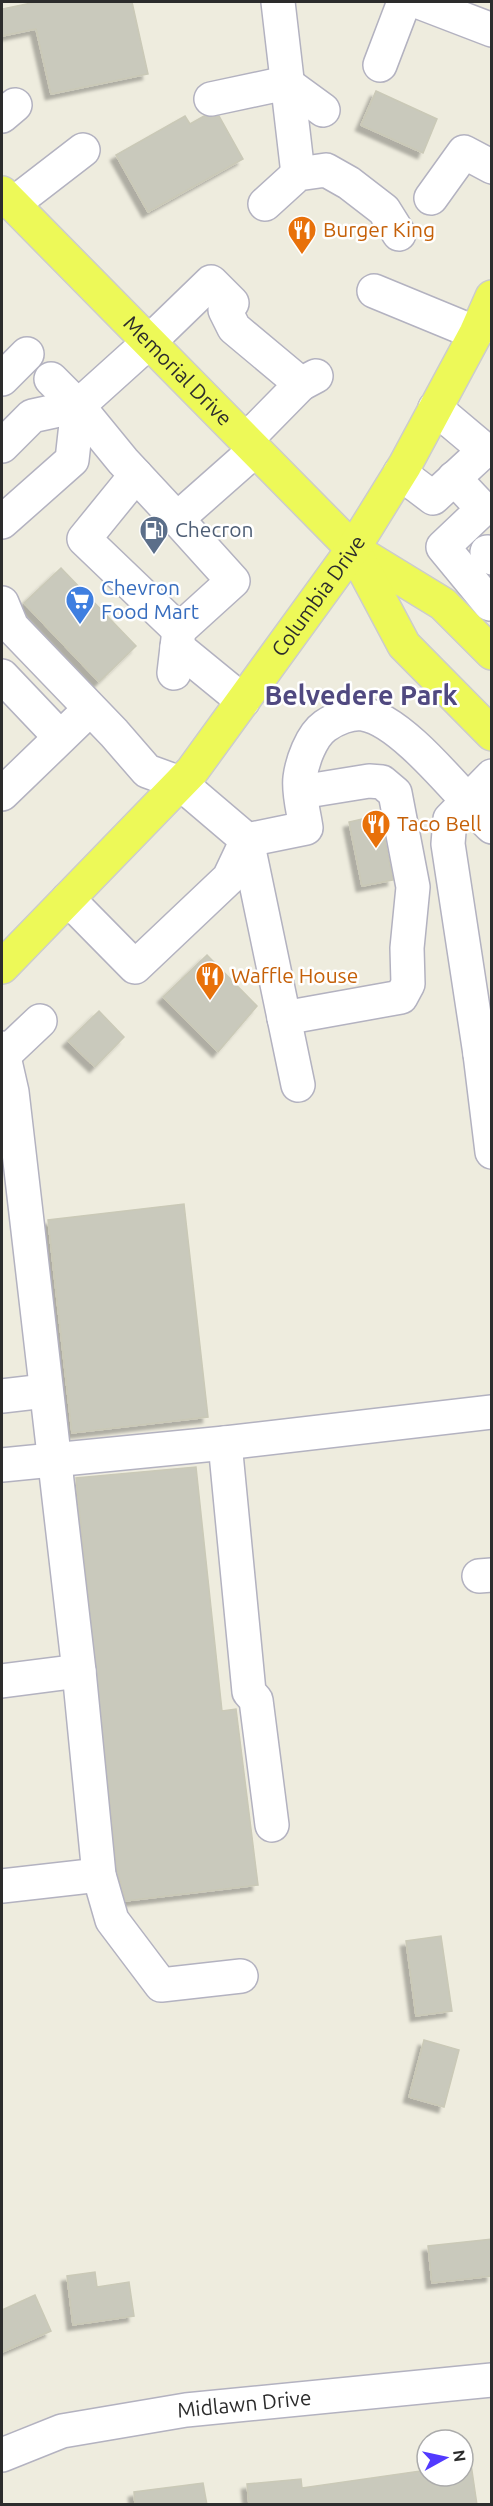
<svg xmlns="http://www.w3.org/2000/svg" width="493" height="2506" viewBox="0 0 493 2506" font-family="Ubuntu,sans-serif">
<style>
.building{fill:#c9c9bc;stroke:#cac9b7;stroke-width:1.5;filter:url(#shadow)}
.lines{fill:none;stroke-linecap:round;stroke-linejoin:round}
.minor-casing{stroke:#b3b2c0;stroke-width:36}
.major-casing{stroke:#ccc;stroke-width:36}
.minor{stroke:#fff;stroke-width:33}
.major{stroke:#edf958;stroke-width:33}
.labels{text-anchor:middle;stroke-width:5;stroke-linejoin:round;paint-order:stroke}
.food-label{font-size:21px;fill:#c56008;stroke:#fff;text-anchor:start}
.street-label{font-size:21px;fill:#2c2c2c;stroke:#fff}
.service-label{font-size:21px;fill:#4e5e75;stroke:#fff;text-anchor:start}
.shop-label{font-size:21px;fill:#366cbe;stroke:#fff;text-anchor:start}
.district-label{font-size:27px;font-weight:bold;fill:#504980;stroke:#fff}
</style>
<defs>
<filter id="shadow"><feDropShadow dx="-5.5" dy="5.5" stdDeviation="1.5" flood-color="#0004"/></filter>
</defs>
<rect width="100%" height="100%" fill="#eeecde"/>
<g class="building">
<path d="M 36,2 L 132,2 L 148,74 L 51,94 L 36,29 L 2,36 L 2,9 Z"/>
<path d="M 376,91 L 437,119 L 423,153 L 361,125 Z"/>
<path d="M 185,116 L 190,124 L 204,116 L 219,116 L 243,159 L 148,212 L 116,155 Z"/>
<path d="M 61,568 L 136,646 L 99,682 L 24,603 Z"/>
<path d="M 380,815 L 393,880 L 362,886 L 349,822 Z"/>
<path d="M 207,955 L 257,1006 L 218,1052 L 163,997 Z"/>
<path d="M 99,1011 L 124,1037 L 95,1067 L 68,1041 Z"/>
<path d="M 184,1204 L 208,1417 L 72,1433 L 48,1220 Z"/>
<path d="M 196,1467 L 222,1711 L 236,1709 L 258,1885 L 126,1901 L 117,1871 L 76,1478 Z"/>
<path d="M 441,1936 L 452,2011 L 416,2016 L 406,1941 Z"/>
<path d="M 424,2040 L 459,2050 L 444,2107 L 409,2097 Z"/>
<path d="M 492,2239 L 492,2276 L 432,2283 L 428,2246 Z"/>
<path d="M 95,2272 L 97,2287 L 129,2282 L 134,2316 L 73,2325 L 67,2276 Z"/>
<path d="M 35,2295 L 51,2331 L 2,2352 L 2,2310 Z"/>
<path d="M 471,2464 L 477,2505 L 249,2505 L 247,2484 L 301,2479 L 302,2488 L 427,2470 L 427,2476 L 463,2476 L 463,2465 Z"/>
<path d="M 203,2483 L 207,2505 L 135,2505 L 134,2492 Z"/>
</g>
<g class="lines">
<g class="minor-casing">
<g id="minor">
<path d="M 278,2 L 298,174"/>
<path d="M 419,2 L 492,30"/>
<path d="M 380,65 L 404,2"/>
<path d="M 211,99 L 286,83 L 323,110"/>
<path d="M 2,116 L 15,105"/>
<path d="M 431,198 L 464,152 L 492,167"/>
<path d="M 13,204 L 83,150"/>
<path d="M 265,204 L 298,174 L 326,170 L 349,183 L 384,210 L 399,234"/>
<path d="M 374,291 L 476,333"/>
<path d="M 2,379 L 27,354"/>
<path d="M 51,379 L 78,406 L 123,461 L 177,519 L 255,450"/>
<path d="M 246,440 L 301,384"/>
<path d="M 2,446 L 32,416 L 78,406 L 149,342 L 211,282 L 232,303 L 225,310 L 234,328 L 301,384 L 316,376"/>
<path d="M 400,473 L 433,498 L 485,450 L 435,408"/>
<path d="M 136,475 L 84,539 L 179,630"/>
<path d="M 454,478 L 483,509 L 443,547 L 490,604"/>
<path d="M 2,522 L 72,460 L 78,406"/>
<path d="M 487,552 L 492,558"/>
<path d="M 2,603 L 12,627 L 114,733 L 147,771 L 180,783 L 247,840 L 306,828 C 304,813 298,793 300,778 C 302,762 311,736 325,726 C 335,719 351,712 363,714 C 403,720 462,798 492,827"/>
<path d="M 177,647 L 243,701"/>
<path d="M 174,673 L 179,630 L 233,581 L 177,519"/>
<path d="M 2,676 L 60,737"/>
<path d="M 2,794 L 90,709"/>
<path d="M 247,840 L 298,1085"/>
<path d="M 68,899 L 135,967 L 229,878 L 247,840"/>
<path d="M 284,1018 L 401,997 L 408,984 L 407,948 L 413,887 L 395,793 L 382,782 L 369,781 L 301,792"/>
<path d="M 2,1048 L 12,1092 L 79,1671 L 99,1875 L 112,1920 L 161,1985 L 241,1976"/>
<path d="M 492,1053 L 480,1054 L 492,1152"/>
<path d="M 480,1054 L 448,844 L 450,819 L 492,776"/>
<path d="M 3,1056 L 40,1021"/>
<path d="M 2,1396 L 45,1391"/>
<path d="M 225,1443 L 249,1692 L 256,1700 L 272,1825"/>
<path d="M 2,1465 L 225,1443 L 492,1412"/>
<path d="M 479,1576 L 492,1575"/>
<path d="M 2,1681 L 79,1671"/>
<path d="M 2,1886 L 99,1875"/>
<path id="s1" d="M 2,2455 L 62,2431 L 186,2410 L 492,2380"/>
</g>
</g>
<g class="major-casing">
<g id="major">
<path id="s2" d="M 2,193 L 353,549 L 443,604 L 492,653"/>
<path d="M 353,549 L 404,645 L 492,734"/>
<path id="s3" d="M 2,967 L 192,771 L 353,549 L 405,465 L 476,333 L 492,297"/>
</g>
</g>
<use href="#minor" class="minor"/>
<use href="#major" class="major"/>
</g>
<defs>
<g id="restaurant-pin" transform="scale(1.5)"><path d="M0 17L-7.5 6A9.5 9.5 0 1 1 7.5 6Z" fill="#e8710a" stroke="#fff"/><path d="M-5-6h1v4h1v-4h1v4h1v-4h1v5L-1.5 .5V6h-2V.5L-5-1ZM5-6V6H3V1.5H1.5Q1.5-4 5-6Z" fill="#fff"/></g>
<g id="fuel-pin" transform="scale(1.5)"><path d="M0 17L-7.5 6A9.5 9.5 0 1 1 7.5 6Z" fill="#5c6f8a" stroke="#fff"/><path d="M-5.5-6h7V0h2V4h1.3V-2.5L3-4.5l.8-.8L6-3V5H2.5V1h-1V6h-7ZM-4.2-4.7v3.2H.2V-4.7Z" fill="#fff"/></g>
<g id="supermarket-pin" transform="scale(1.5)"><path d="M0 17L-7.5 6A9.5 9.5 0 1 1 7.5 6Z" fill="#3f7fe0" stroke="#fff"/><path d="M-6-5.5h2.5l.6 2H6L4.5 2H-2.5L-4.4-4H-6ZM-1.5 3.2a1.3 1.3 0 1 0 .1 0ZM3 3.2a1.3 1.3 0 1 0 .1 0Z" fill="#fff"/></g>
</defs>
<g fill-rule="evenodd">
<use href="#restaurant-pin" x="302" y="230"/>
<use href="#fuel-pin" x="154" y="530"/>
<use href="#supermarket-pin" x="80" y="600"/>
<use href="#restaurant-pin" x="376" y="824"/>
<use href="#restaurant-pin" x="210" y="976"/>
</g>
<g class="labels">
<g class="food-label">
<text x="323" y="237">Burger King</text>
<text x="397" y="831">Taco Bell</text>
<text x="231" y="983">Waffle House</text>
</g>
<g class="street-label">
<text dy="7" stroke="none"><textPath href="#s2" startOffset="250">Memorial Drive</textPath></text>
<text dy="7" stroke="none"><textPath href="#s3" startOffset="489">Columbia Drive</textPath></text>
<text dy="7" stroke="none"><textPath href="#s1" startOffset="249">Midlawn Drive</textPath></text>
</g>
<g class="service-label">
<text x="175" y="537">Checron</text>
</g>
<g class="shop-label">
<text x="101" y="595">Chevron<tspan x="101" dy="24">Food Mart</tspan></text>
</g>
<g class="district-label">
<text x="361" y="705">Belvedere Park</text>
</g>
</g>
<rect width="493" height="2506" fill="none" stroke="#2c2c2c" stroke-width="6"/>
<g transform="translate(445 2458) rotate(82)"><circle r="28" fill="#ffffff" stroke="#ababab" stroke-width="1.5"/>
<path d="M0-4.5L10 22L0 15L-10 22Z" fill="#523aff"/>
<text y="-9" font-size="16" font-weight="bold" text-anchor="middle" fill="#2c2c2c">N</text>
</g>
</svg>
